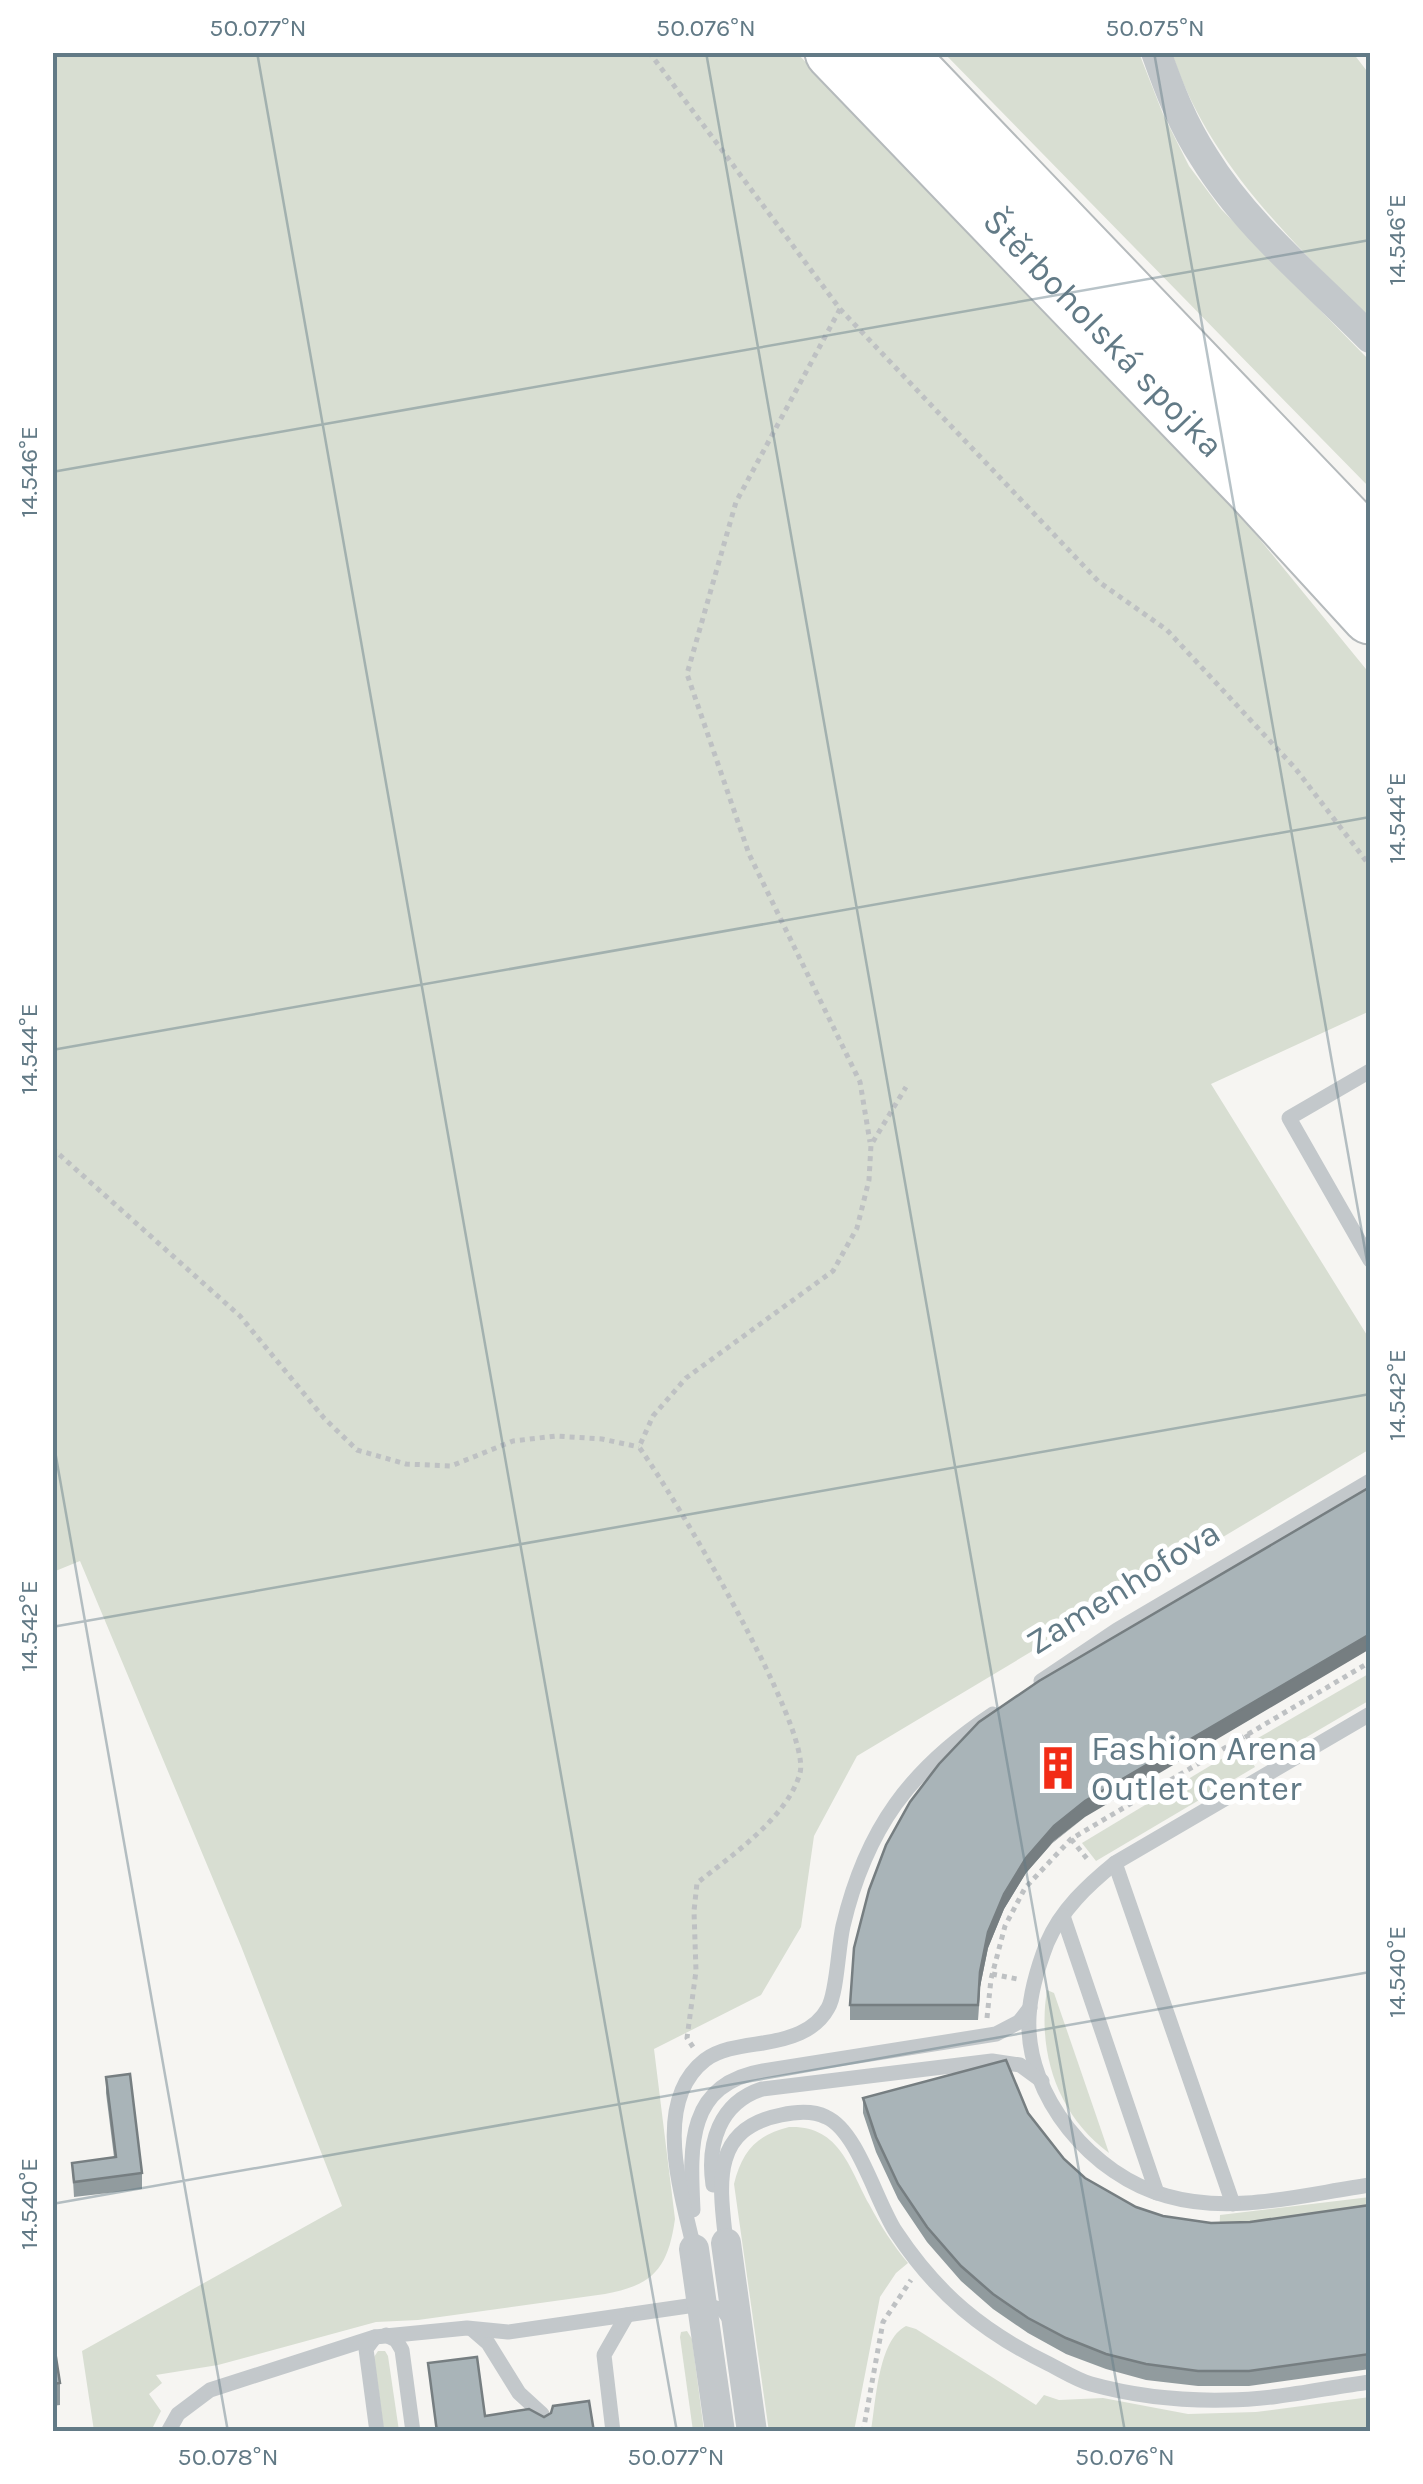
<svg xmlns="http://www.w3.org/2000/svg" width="1423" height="2484" viewBox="0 0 1423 2484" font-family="Karla,sans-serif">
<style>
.green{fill:#d8ded2}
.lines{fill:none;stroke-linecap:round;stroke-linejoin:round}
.highway-casing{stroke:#b5babc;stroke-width:59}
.path{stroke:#bec1c3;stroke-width:5;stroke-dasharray:5 5;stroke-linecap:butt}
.lane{stroke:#c3c8cb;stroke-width:15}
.street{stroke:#c3c8cb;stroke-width:30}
.highway{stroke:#fff;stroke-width:55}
.wall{fill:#919b9e}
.shaded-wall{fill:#767e81}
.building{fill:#a9b4b8;stroke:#767e81;stroke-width:2.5}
.ticks{fill:none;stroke:#627a86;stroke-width:2.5;stroke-opacity:0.45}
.labels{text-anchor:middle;stroke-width:10;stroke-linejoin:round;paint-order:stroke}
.street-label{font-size:35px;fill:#627a86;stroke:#fff}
.poi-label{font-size:35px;fill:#627a86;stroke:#fff;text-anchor:start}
.neatline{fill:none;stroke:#627a86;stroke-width:4}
.ticks-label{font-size:25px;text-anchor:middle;fill:#627a86}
</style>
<rect width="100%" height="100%" fill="#f6f5f2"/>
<g class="green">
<path d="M 53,53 L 797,53 L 1239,514 L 1370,674 L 1370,1011 L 1211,1084 L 1370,1340 L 1370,1449 L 857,1756 L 814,1836 L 801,1927 L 761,1995 L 654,2049 L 675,2219 C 668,2268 654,2285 605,2294 L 418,2320 L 376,2322 L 218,2365 L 156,2375 L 162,2383 L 149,2394 L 161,2411 L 151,2431 L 94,2431 L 82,2351 L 342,2206 L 241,1946 L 80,1561 L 53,1572 Z"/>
<path d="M 944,53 L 1139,53 L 1163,114 L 1189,166 L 1221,209 L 1370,361 L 1370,488 Z"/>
<path d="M 1172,53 L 1353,53 L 1370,75 L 1370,319 C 1290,239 1208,163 1172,53 Z"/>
<path d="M 1370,1673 L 1370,1700 L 1269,1759 L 1258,1738 Z"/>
<path d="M 1243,1746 L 1255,1767 L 1096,1861 L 1082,1843 Z"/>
<path d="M 1047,1990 L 1054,1993 L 1109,2153 C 1057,2115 1037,2051 1047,1990 Z"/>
<path d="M 789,2127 C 839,2125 849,2167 869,2204 C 880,2225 893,2245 908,2263 L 896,2273 L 880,2297 L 854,2431 L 769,2432 L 734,2184 C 742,2152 756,2135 789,2127 Z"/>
<path d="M 1370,2197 L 1370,2221 L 1219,2239 L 1220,2215 Z"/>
<path d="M 906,2326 L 916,2329 L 1036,2405 L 1044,2395 L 1059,2400 L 1103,2398 L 1188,2414 L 1256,2412 L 1370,2397 L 1370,2431 L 871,2431 C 876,2402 878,2340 906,2326 Z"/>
<path d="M 687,2331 L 692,2339 L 704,2431 L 693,2431 L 680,2337 L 681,2332 Z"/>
<path d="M 378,2351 L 385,2351 L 388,2356 L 399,2431 L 384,2431 L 374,2357 Z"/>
</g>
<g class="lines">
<g class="highway-casing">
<g id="highway">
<path id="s1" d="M 833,52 L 1252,487 L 1370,616"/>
<path d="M 896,52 L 1370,547"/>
</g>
</g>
<g class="path">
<path d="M 649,52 L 840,309 L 1099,582 L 1167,630 L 1295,768 L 1370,866"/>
<path d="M 840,309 L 736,502 L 687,674 L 749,854 L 860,1082 L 870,1142"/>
<path d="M 52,1148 L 240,1316 L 324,1418 L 357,1450 L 406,1464 L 451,1466 L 513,1441 L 556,1436 L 602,1439 L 639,1447"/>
<path d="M 1246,1734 L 1259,1758"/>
<path d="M 1071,1839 L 1088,1860"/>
<path d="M 992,1974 L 1017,1979"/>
<path d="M 987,2018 L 991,1979 L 1005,1926 L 1025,1888 L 1071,1839 L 1370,1662"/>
<path d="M 693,2047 L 687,2038 L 696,1971 L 694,1911 L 697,1883 C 731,1856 788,1817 800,1773 C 812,1728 672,1492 639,1447 L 653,1416 L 686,1378 L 833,1271 L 857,1228 L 869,1180 L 871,1145 L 906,1087"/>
<path d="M 863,2432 L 883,2322 L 911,2280"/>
</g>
<g class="lane">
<path d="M 1370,1071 L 1289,1118 L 1370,1260"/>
<path d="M 1041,1681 L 1117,1630 L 1370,1481"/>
<path d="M 1370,1714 L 1115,1863 C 1088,1885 1061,1910 1047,1943 C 1039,1964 1030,1994 1029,2017 C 1025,2097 1093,2176 1167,2196 C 1233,2215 1305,2194 1370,2185"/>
<path d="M 1115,1863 L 1233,2204"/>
<path d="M 1063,1916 L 1157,2193"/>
<path d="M 713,2185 C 707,2144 719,2103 762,2089 L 992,2061 L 1020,2065 L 1042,2081"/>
<path d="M 693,2210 C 690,2147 686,2084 763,2071 L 996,2034 L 1019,2022 L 1030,2008"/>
<path d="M 726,2243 C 720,2187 709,2129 781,2115 C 795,2112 812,2110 826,2117 C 858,2131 876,2202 896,2232 C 937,2294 983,2332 1049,2364 C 1063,2371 1077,2380 1091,2384 C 1134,2396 1182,2401 1227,2400 C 1274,2400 1324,2388 1370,2382"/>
<path d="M 694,2249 C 682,2194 651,2102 705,2060 C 721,2048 744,2046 763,2043 C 788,2039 815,2032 828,2008 C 837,1993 838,1948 843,1926 C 866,1829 910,1769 993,1714"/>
<path d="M 473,2330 L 488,2343 L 519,2393 L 542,2414"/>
<path d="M 386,2335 L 396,2340 L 402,2350 L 413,2432"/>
<path d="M 375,2337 L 366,2349 L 377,2432"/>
<path d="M 168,2432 L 178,2414 L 210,2390 L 375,2337 L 467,2328 L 508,2332 L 702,2304 L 723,2310 L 732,2322"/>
<path d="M 613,2432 L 604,2355 L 627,2315"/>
</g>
<g class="street">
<path d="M 1156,52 C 1169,89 1183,125 1204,157 C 1246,226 1314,281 1370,338"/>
<path d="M 726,2243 L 752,2432"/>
<path d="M 694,2249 L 720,2432"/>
</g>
<use href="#highway" class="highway"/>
</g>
<g class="wall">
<path d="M 1085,1817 L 1054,1841 L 1026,1873 L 1004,1909 L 988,1948 L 980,1987 L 978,2020 L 850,2020 L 850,2005 Z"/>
<path d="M 106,2077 L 142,2173 L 142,2189 L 74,2197 L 72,2163 L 114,2157 L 106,2093 Z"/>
<path d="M 863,2098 L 1028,2113 L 1064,2159 L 1085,2178 L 1136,2207 L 1163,2216 L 1211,2223 L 1250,2222 L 1370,2205 L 1370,2369 L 1249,2386 L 1198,2386 L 1146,2380 L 1106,2369 L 1066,2354 L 1028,2333 L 993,2309 L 961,2281 L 927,2242 L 898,2199 L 876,2152 L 863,2113 Z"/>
<path d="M 52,2332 L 60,2383 L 60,2405 L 52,2406 Z"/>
</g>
<path class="shaded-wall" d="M 1370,1634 L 1370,1649 L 1085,1817 L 1054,1841 L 1026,1873 L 1004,1909 L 988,1948 L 980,1987 L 978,2020 L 980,1972 L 988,1932 L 1004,1894 L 1026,1858 L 1054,1826 L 1085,1801 Z"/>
<g class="building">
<path d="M 1370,1487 L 1370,1634 L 1085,1801 L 1054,1826 L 1026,1858 L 1004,1894 L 988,1932 L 980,1972 L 978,2005 L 850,2005 L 854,1948 L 869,1890 L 886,1845 L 910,1802 L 939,1764 L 979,1722 L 1039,1681 Z"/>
<path d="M 1006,2060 L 1028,2113 L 1064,2159 L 1085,2178 L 1136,2207 L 1163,2216 L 1211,2223 L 1250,2222 L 1370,2205 L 1370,2354 L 1249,2371 L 1198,2371 L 1146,2364 L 1106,2354 L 1066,2338 L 1028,2318 L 993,2294 L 961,2266 L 927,2227 L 898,2184 L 876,2137 L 863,2098 Z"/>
<path d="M 130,2074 L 142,2173 L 74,2182 L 72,2163 L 116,2157 L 106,2077 Z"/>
<path d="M 52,2332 L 60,2383 L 52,2384 Z"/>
<path d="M 477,2357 L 485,2416 L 529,2409 L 544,2417 L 551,2413 L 553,2406 L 589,2401 L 594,2432 L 437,2432 L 428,2363 Z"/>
</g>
<path class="ticks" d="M 257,52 L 677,2432M 706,52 L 1125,2432M 1154,52 L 1370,1278M 52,472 L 1370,240M 52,1050 L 1370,817M 52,1434 L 228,2432M 52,1627 L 1370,1394M 52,2204 L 1370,1972"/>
<defs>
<g id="building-bare" transform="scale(3.45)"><path d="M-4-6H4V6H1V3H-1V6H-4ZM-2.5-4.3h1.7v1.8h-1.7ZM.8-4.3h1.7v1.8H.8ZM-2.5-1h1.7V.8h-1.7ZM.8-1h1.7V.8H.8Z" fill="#f22c16" stroke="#fff" stroke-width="2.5" paint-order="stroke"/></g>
</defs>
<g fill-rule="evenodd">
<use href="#building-bare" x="1058" y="1768"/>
</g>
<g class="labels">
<g class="street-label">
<text dy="12" stroke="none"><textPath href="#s1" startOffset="390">Štěrboholská spojka</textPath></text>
<text transform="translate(1123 1587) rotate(-32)" y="12">Zamenhofova</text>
</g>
<g class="poi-label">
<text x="1091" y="1760">Fashion Arena<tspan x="1091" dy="40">Outlet Center</tspan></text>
</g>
</g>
<rect width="1423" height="2484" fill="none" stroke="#ffffff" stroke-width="110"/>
<rect x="55" y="55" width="1313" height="2374" class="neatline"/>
<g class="ticks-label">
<text x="258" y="36">50.077°N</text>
<text x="706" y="36">50.076°N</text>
<text x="1155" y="36">50.075°N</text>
<text transform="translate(1396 240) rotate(-90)" y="9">14.546°E</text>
<text transform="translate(28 472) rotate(-90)" y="9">14.546°E</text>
<text transform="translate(1396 818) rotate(-90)" y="9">14.544°E</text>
<text transform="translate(28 1049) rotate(-90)" y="9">14.544°E</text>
<text transform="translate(1396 1395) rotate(-90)" y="9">14.542°E</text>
<text transform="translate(28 1626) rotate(-90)" y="9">14.542°E</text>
<text transform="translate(1396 1972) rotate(-90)" y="9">14.540°E</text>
<text transform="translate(28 2204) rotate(-90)" y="9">14.540°E</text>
<text x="228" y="2465">50.078°N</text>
<text x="676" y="2465">50.077°N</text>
<text x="1125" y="2465">50.076°N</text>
</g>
</svg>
